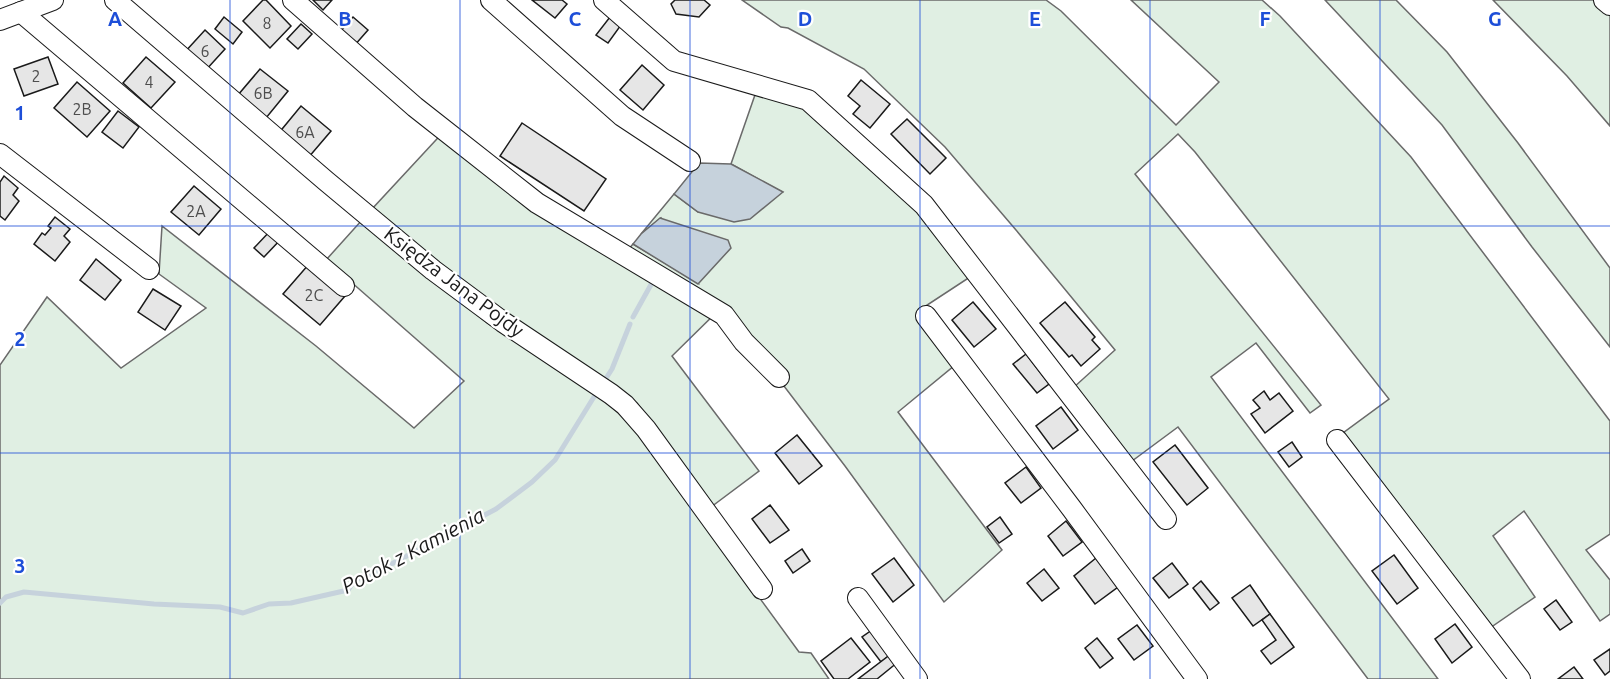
<svg xmlns="http://www.w3.org/2000/svg" width="1610" height="679" viewBox="0 0 1610 679" font-family="Ubuntu,sans-serif">
<style>
.green{fill:#e0efe3;stroke:#6a6a6a;stroke-width:1.5}
.water{fill:#c6d2dc;stroke:#6a6a6a;stroke-width:1.5}
.lines{fill:none;stroke-linecap:round;stroke-linejoin:round}
.stream{stroke:#c6d2dc;stroke-width:5}
.building{fill:#e6e6e6;stroke:#1a1a1a;stroke-width:1.5}
.minor-casing{stroke:#1a1a1a;stroke-width:22}
.minor{stroke:#fff;stroke-width:20}
.grid{fill:none;stroke:#1d4ed8;stroke-width:1.5;stroke-opacity:0.55}
.labels{text-anchor:middle;stroke-width:4.5;stroke-linejoin:round;paint-order:stroke}
.number-label{font-size:16px;fill:#4d4d4d}
.street-label{font-size:20px;fill:#1a1a1a;stroke:#fff}
.water-label{font-size:21px;font-style:italic;fill:#1a1a1a;stroke:#fff}
.grid-label{font-size:20px;text-anchor:middle;font-weight:bold;fill:#1d4ed8;stroke:#fff;stroke-width:4.5;stroke-linejoin:round;paint-order:stroke}
</style>
<rect width="100%" height="100%" fill="#fff"/>
<g class="green">
<path d="M 742,0 L 1046,0 L 1061,11 L 1176,125 L 1219,82 L 1131,0 L 1262,0 L 1280,16 L 1411,157 L 1610,421 L 1610,534 L 1586,550 L 1610,580 L 1610,614 L 1600,621 L 1524,511 L 1493,536 L 1535,597 L 1487,630 L 1343,433 L 1389,399 L 1195,152 L 1178,134 L 1135,174 L 1321,405 L 1310,413 L 1256,343 L 1211,377 L 1438,679 L 1368,679 L 1178,427 L 1128,464 L 1073,388 L 1115,350 L 1016,230 L 945,147 L 864,69 L 788,28 L 781,27 Z"/>
<path d="M 1325,0 L 1396,0 L 1447,52 L 1518,143 L 1610,268 L 1610,347 L 1532,247 L 1442,125 Z"/>
<path d="M 1493,0 L 1593,0 L 1610,16 L 1610,126 L 1567,76 Z"/>
<path d="M 756,92 L 796,103 L 846,140 L 916,209 L 970,277 L 918,311 L 955,365 L 898,412 L 1002,550 L 944,602 L 845,466 L 723,306 L 672,356 L 759,471 L 711,507 L 637,403 L 450,273 L 372,209 L 448,127 L 537,195 L 628,250 L 633,244 L 698,283 L 661,218 L 641,234 L 674,194 L 698,212 L 782,192 L 731,164 Z"/>
<path d="M 362,220 L 487,323 L 547,361 L 610,405 L 640,434 L 799,652 L 811,653 L 829,679 L 0,679 L 0,365 L 47,297 L 121,368 L 206,308 L 159,274 L 162,226 L 316,346 L 414,428 L 464,381 L 326,260 Z"/>
</g>
<g class="water">
<path d="M 699,163 L 731,164 L 783,192 L 750,219 L 734,222 L 698,212 L 674,194 Z"/>
<path d="M 660,218 L 728,240 L 731,248 L 698,284 L 633,244 L 641,234 Z"/>
</g>
<g class="lines">
<g class="stream">
<path d="M 633,317 L 653,281"/>
<path d="M 603,383 L 612,369 L 630,324"/>
<path d="M 0,603 L 6,597 L 24,592 L 154,604 L 220,607 L 243,613 L 269,604 L 291,603 L 348,590 L 355,580 L 380,570 L 496,509 L 532,482 L 555,460 L 597,392"/>
</g>
</g>
<g class="building">
<path d="M 263,0 L 266,0 L 291,26 L 270,48 L 243,21 Z"/>
<path d="M 313,0 L 332,0 L 323,10 Z"/>
<path d="M 532,0 L 562,0 L 567,4 L 555,18 Z"/>
<path d="M 675,0 L 704,0 L 710,5 L 699,17 L 676,14 L 671,4 Z"/>
<path d="M 224,17 L 242,32 L 233,44 L 215,29 Z"/>
<path d="M 353,17 L 368,30 L 354,46 L 339,33 Z"/>
<path d="M 610,17 L 621,25 L 608,43 L 596,35 Z"/>
<path d="M 301,24 L 312,34 L 298,49 L 287,39 Z"/>
<path d="M 205,30 L 225,49 L 205,71 L 184,53 Z"/>
<path d="M 48,57 L 58,84 L 24,96 L 14,69 Z"/>
<path d="M 146,57 L 175,82 L 151,108 L 123,83 Z"/>
<path d="M 642,65 L 664,85 L 643,110 L 620,90 Z"/>
<path d="M 260,69 L 288,91 L 266,118 L 238,95 Z"/>
<path d="M 861,80 L 890,104 L 870,128 L 853,114 L 860,106 L 848,96 Z"/>
<path d="M 77,82 L 110,111 L 87,137 L 54,108 Z"/>
<path d="M 301,106 L 331,131 L 308,158 L 278,134 Z"/>
<path d="M 118,111 L 139,127 L 123,148 L 102,132 Z"/>
<path d="M 907,119 L 946,158 L 930,174 L 891,134 Z"/>
<path d="M 522,123 L 606,179 L 584,211 L 500,156 Z"/>
<path d="M 4,176 L 18,188 L 13,195 L 19,201 L 5,220 L 0,216 L 0,182 Z"/>
<path d="M 194,186 L 221,209 L 199,235 L 171,212 Z"/>
<path d="M 55,217 L 70,229 L 64,236 L 70,242 L 55,261 L 34,244 L 42,233 L 45,235 L 51,228 L 48,226 Z"/>
<path d="M 271,230 L 281,239 L 264,257 L 254,248 Z"/>
<path d="M 96,259 L 121,280 L 105,300 L 80,280 Z"/>
<path d="M 309,264 L 345,296 L 320,325 L 283,294 Z"/>
<path d="M 153,289 L 181,306 L 165,330 L 138,312 Z"/>
<path d="M 973,302 L 996,329 L 974,347 L 952,320 Z"/>
<path d="M 1065,302 L 1095,337 L 1092,340 L 1100,349 L 1081,366 L 1072,355 L 1069,357 L 1040,323 Z"/>
<path d="M 1026,354 L 1049,384 L 1037,393 L 1013,364 Z"/>
<path d="M 1264,391 L 1270,400 L 1279,393 L 1293,411 L 1265,433 L 1251,414 L 1260,408 L 1253,400 Z"/>
<path d="M 1061,407 L 1078,430 L 1053,449 L 1036,426 Z"/>
<path d="M 797,435 L 822,466 L 799,484 L 775,453 Z"/>
<path d="M 1292,442 L 1302,457 L 1289,467 L 1278,452 Z"/>
<path d="M 1175,445 L 1208,488 L 1187,505 L 1153,462 Z"/>
<path d="M 1026,467 L 1041,488 L 1021,503 L 1005,483 Z"/>
<path d="M 770,505 L 789,530 L 770,543 L 752,519 Z"/>
<path d="M 1000,517 L 1012,534 L 999,543 L 987,527 Z"/>
<path d="M 1066,521 L 1082,542 L 1063,556 L 1048,536 Z"/>
<path d="M 802,549 L 810,561 L 793,573 L 785,561 Z"/>
<path d="M 1394,555 L 1418,588 L 1397,604 L 1372,571 Z"/>
<path d="M 894,558 L 914,585 L 893,602 L 872,574 Z"/>
<path d="M 1096,558 L 1118,587 L 1095,604 L 1074,576 Z"/>
<path d="M 1172,563 L 1188,584 L 1169,598 L 1153,578 Z"/>
<path d="M 1044,569 L 1059,588 L 1042,601 L 1027,583 Z"/>
<path d="M 1201,581 L 1219,603 L 1210,610 L 1193,588 Z"/>
<path d="M 1250,585 L 1270,614 L 1253,626 L 1232,598 Z"/>
<path d="M 1556,600 L 1572,622 L 1560,630 L 1544,609 Z"/>
<path d="M 1270,614 L 1294,647 L 1271,664 L 1261,651 L 1276,640 L 1262,620 Z"/>
<path d="M 1455,624 L 1472,647 L 1452,663 L 1435,639 Z"/>
<path d="M 1137,625 L 1153,646 L 1134,660 L 1118,639 Z"/>
<path d="M 872,630 L 891,654 L 881,662 L 862,637 Z"/>
<path d="M 851,638 L 870,662 L 848,679 L 834,679 L 821,661 Z"/>
<path d="M 1097,638 L 1113,658 L 1100,668 L 1085,648 Z"/>
<path d="M 1610,649 L 1610,671 L 1605,675 L 1594,660 Z"/>
<path d="M 891,654 L 898,662 L 877,679 L 858,679 Z"/>
<path d="M 1574,667 L 1583,679 L 1558,679 Z"/>
</g>
<g class="lines">
<g class="minor-casing">
<g id="minor">
<path d="M 115,0 L 326,181 L 433,270 L 503,322 L 611,394 L 625,405 L 646,429 L 762,589"/>
<path d="M 293,0 L 415,107 L 537,203 L 724,315 L 744,342 L 779,377"/>
<path d="M 491,0 L 622,116 L 690,161"/>
<path d="M 604,0 L 674,61 L 808,100 L 924,205 L 1166,519"/>
<path d="M 1604,0 L 1610,5"/>
<path d="M 21,12 L 344,286"/>
<path d="M 0,20 L 53,0"/>
<path d="M 0,154 L 149,269"/>
<path d="M 926,316 L 1072,509 L 1197,679"/>
<path d="M 1337,440 L 1520,679"/>
<path d="M 858,598 L 917,679"/>
</g>
</g>
<use href="#minor" class="minor"/>
</g>
<path class="grid" d="M 230,0 L 230,679M 460,0 L 460,679M 690,0 L 690,679M 920,0 L 920,679M 1150,0 L 1150,679M 1380,0 L 1380,679M 0,226 L 1610,226M 0,453 L 1610,453"/>
<g class="labels">
<g class="number-label">
<text x="267" y="29">8</text>
<text x="205" y="57">6</text>
<text x="36" y="82">2</text>
<text x="149" y="88">4</text>
<text x="263" y="99">6B</text>
<text x="82" y="115">2B</text>
<text x="305" y="138">6A</text>
<text x="196" y="217">2A</text>
<text x="314" y="301">2C</text>
</g>
<g class="street-label">
<text transform="translate(454 282) rotate(37)" y="7">Księdza Jana Pojdy</text>
</g>
<g class="water-label">
<text transform="translate(413 551) rotate(-28)" y="7">Potok z Kamienia</text>
</g>
</g>
<g class="grid-label">
<text x="115" y="26">A</text>
<text x="345" y="26">B</text>
<text x="575" y="26">C</text>
<text x="805" y="26">D</text>
<text x="1035" y="26">E</text>
<text x="1265" y="26">F</text>
<text x="1495" y="26">G</text>
<text x="20" y="120">1</text>
<text x="20" y="346">2</text>
<text x="20" y="573">3</text>
</g>
</svg>
